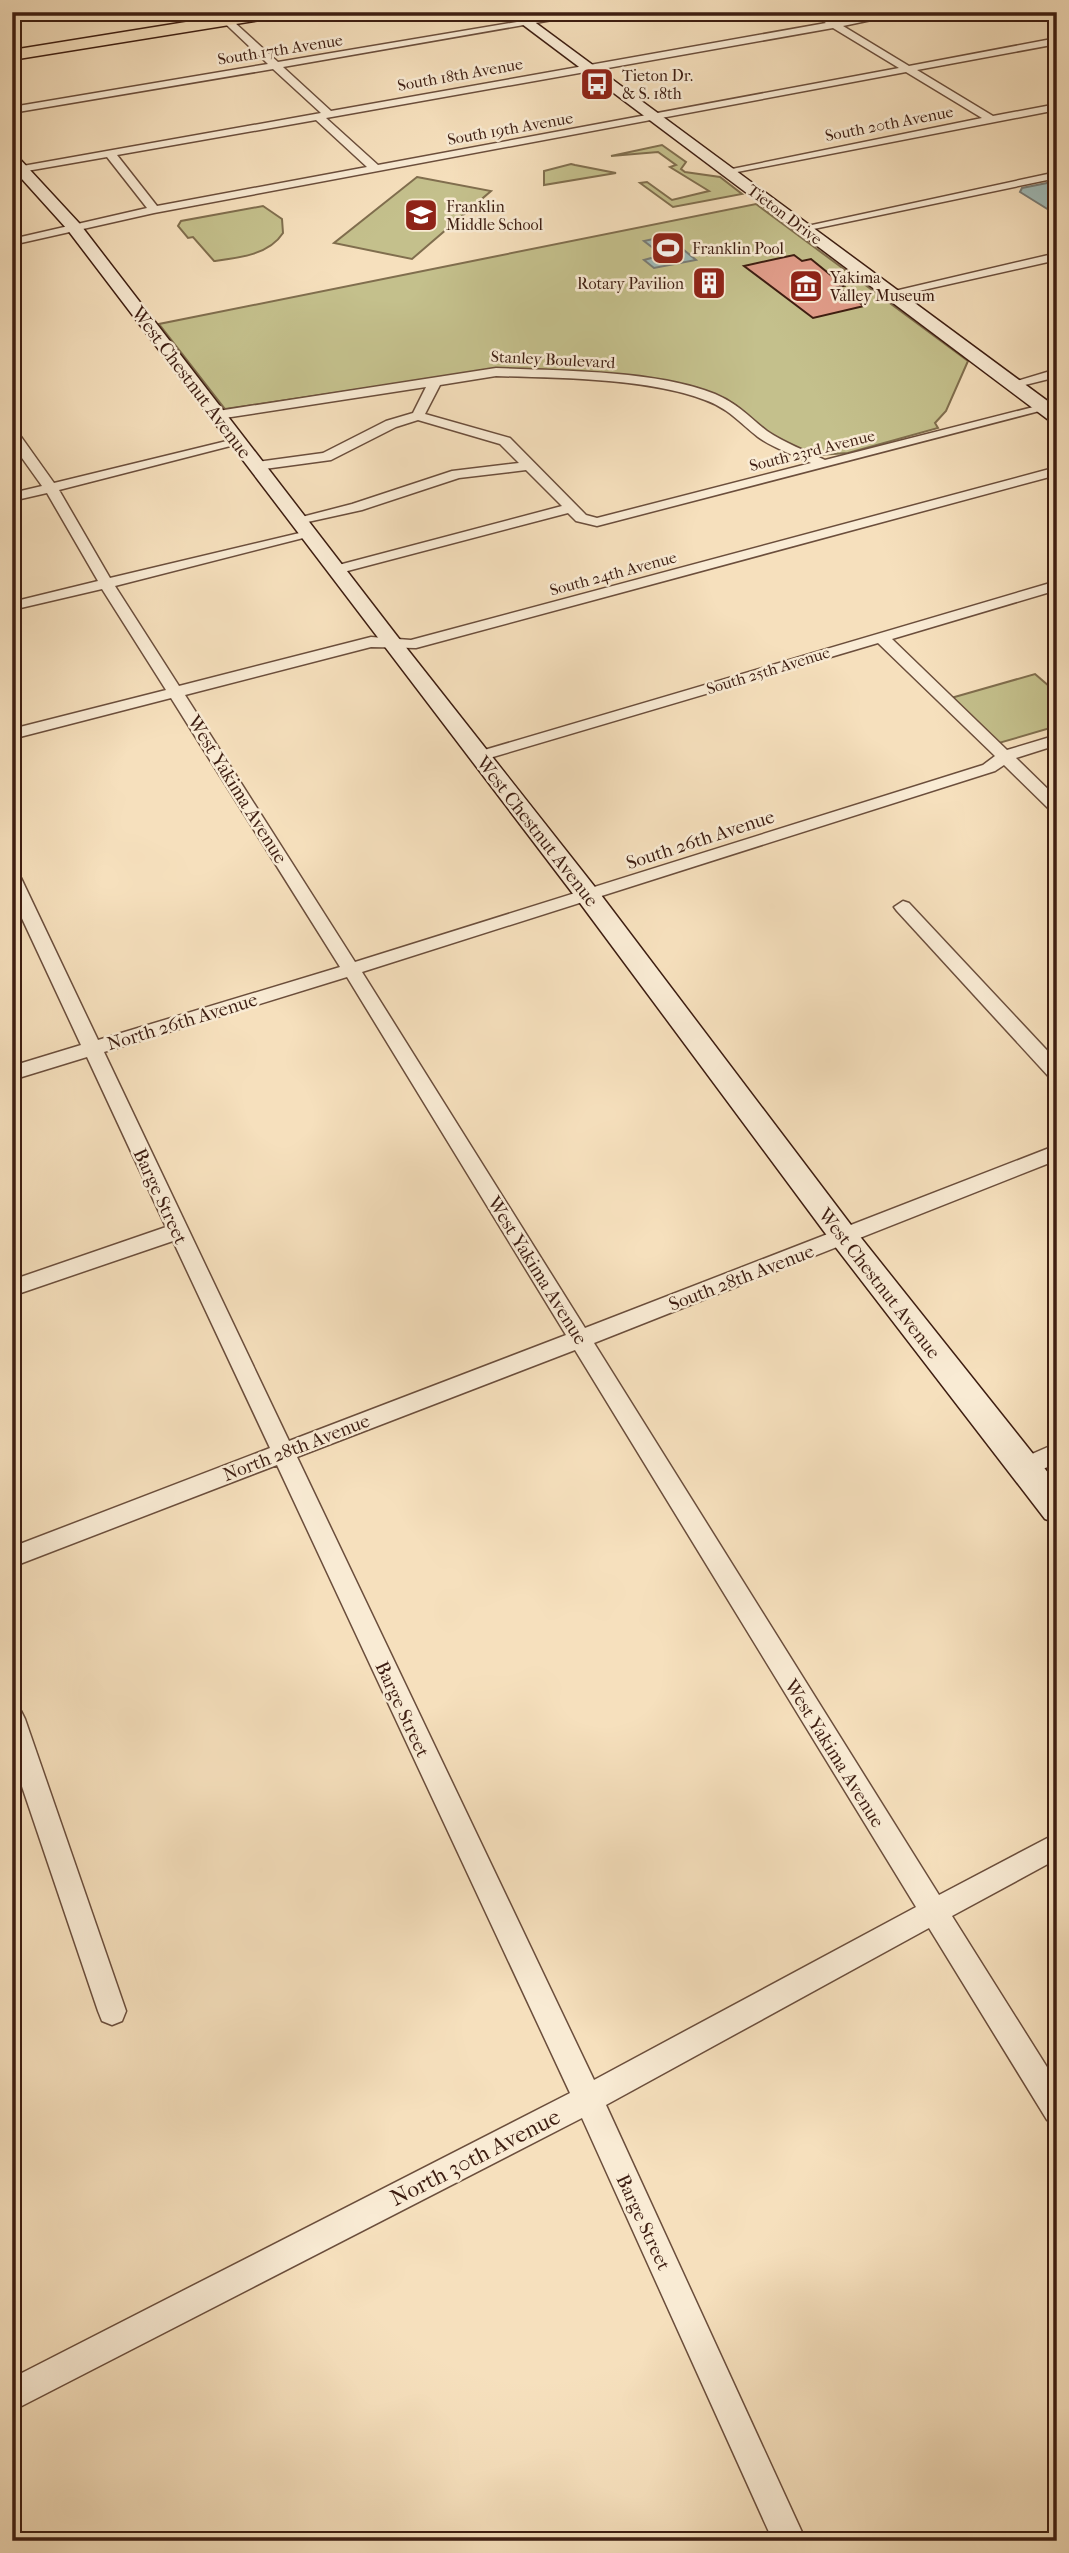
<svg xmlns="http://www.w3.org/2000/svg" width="1069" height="2553" viewBox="0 0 1069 2553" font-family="'IM FELL French Canon',serif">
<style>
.green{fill:#c4c08c;stroke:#806e4e;stroke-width:2}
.water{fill:#9fbbb9;stroke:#787c76;stroke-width:2}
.building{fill:#e19d8a;stroke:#3d1d11;stroke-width:2}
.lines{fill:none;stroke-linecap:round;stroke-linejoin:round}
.street-casing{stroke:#6b4e3c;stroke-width:3}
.secondary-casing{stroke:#3d1d11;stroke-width:3}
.primary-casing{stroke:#3d1d11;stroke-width:3}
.street{fill:#f9ebd4;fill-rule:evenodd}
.secondary{fill:#f9ebd4;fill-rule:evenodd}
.primary{fill:#f6e0bd;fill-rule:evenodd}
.labels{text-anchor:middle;stroke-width:5;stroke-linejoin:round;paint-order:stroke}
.far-street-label{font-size:16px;fill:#3d1d11;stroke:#f9ebd4}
.far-poi-label{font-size:16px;fill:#3d1d11;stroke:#f9ebd4;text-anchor:start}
.street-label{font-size:19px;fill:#3d1d11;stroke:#f9ebd4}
.near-street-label{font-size:23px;fill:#3d1d11;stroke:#f9ebd4}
</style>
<rect width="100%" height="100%" fill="#f6e0bd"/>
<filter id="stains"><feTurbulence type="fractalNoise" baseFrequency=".00286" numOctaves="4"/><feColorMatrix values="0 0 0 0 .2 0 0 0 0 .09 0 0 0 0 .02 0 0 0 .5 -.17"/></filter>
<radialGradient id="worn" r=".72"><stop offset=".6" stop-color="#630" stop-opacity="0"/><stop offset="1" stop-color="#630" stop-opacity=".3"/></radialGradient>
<g class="green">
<path d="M 662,145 L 686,162 L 681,169 L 685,172 L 720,177 L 742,194 L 673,207 L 640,183 L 647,182 L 672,200 L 709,191 L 670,167 L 676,165 L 658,152 L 611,156 Z"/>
<path d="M 571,164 L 575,165 L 616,173 L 544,185 L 544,171 Z"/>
<path d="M 417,177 L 491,191 L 412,259 L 334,243 Z"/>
<path d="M 756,204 L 968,361 L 946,411 L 935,423 L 938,428 L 848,453 L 819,455 L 804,452 L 775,438 L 733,403 L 708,393 L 670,382 L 505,368 L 225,409 L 159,324 Z"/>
<path d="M 263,206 L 282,219 L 283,233 C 269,255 238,258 214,261 L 193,237 L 188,238 L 178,226 L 181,221 Z"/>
<path d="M 1035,674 L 1057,693 L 1057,726 L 999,743 L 951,698 Z"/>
</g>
<g class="water">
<path d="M 1057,181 L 1057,215 L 1020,192 L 1022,188 Z"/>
<path d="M 667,236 L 696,260 L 654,268 L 644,260 L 662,255 L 644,241 Z"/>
</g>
<path class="building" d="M 794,255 L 802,261 L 811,259 L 844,286 L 838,287 L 864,306 L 813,318 L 744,266 Z"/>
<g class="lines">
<g class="street-casing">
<g id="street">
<path d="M 213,12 L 223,12 L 278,62 L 576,12 L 598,12 L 283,67 L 331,111 L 826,23 L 810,12 L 821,12 L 836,21 L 888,12 L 909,12 L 843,26 L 909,66 L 1057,38 L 1057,44 L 917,70 L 993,116 L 1057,104 L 1057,110 L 727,174 L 722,171 L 982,118 L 906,72 L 154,213 L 12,245 L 12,239 L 147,208 L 107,157 L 21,172 L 17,171 L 17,167 L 321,113 L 273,69 L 12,113 L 12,107 L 268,64 ZM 833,28 L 899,68 L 378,165 L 326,118 ZM 316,120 L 367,167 L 157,206 L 117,155 Z"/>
<path d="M 1057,172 L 1057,178 L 804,231 L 798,228 Z"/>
<path d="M 1057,253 L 1057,260 L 892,297 L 886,293 Z"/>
<path d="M 496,368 C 561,371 655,370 715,394 C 737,403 749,417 767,431 C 784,443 807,451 825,460 L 1045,404 L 1051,408 L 597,526 L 576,521 L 568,513 L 336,574 L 331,573 L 331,567 L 562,506 L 526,470 L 459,478 L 362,510 L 294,525 L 294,519 L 352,504 L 452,471 L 519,463 L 500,444 L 418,420 L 396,427 L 331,460 L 257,470 L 250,466 L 257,462 L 323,453 L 386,421 L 413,413 L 426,387 L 218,419 L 211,415 L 218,411 ZM 496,376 C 558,378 647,378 705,400 C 728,408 740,423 758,437 C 773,448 794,455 811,463 L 597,518 L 586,515 L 510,438 L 425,414 L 440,385 Z"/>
<path d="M 1057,369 L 1057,377 L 1013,388 L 1007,384 Z"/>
<path d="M 12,430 L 17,431 L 54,483 L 239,438 L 246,442 L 59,490 L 110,578 L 308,531 L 315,535 L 115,586 L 179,686 L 371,637 L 411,640 L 1057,467 L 1057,475 L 416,648 L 371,647 L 185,695 L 355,962 L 983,765 L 995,756 L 878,643 L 486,759 L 474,759 L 474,753 L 1057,581 L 1057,590 L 892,639 L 1007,750 L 1057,735 L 1057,745 L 1016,758 L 1057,798 L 1057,812 L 1051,811 L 1004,765 L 995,771 L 362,972 L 585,1328 L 1057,1145 L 1057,1160 L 594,1343 L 939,1895 L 1057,1833 L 1057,1859 L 952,1916 L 1057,2083 L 1057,2124 L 1047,2120 L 929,1928 L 606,2105 L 806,2541 L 773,2541 L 582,2118 L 12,2411 L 12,2378 L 570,2093 L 277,1465 L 12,1567 L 12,1547 L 270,1448 L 173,1241 L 12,1296 L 12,1280 L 166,1227 L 87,1057 L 12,1080 L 12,1066 L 81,1045 L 12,897 L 12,873 L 21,878 L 98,1040 L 340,967 L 171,698 L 12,739 L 12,729 L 166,690 L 102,589 L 12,610 L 12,602 L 98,581 L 47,493 L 12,501 L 12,493 L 42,486 L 12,444 ZM 347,977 L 566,1335 L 289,1441 L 104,1052 ZM 575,1350 L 916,1907 L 594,2080 L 297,1457 Z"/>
<path d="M 903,901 L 909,903 L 1057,1061 L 1057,1080 L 1050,1078 L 897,911 L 894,907 Z"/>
<path d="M 1057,1443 L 1057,1463 L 1024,1477 L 1016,1475 L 1013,1468 L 1016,1461 Z"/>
<path d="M 12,1708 L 21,1711 L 25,1719 L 126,2011 L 122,2021 L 112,2025 L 102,2021 L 98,2011 L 12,1757 Z"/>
</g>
</g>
<g class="secondary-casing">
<g id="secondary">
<path d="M 506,12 L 521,12 L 1057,408 L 1057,422 L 1050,421 Z"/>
<path d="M 12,155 L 17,156 L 79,223 L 397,636 L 598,891 L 854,1229 L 1057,1484 L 1057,1523 L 1045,1519 L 834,1245 L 580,903 L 67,229 L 12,168 Z"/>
</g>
</g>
<g class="primary-casing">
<path id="primary" d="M 248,12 L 287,12 L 279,17 L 12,60 L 12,50 Z"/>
</g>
<use href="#street" class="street"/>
<use href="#secondary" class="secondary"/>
<use href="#primary" class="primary"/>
</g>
<defs>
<g id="bus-square" transform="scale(1.75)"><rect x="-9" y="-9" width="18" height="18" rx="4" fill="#8f2418" stroke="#f9ebd4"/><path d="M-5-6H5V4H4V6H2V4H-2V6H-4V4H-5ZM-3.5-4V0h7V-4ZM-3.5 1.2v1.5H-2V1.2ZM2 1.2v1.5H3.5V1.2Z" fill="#fff"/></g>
<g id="school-square" transform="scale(1.75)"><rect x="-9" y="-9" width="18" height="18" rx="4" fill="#8f2418" stroke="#f9ebd4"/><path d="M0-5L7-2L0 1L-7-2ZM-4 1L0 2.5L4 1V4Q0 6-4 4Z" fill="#fff"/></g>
<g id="stadium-square" transform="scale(1.75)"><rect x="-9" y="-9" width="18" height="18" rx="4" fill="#8f2418" stroke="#f9ebd4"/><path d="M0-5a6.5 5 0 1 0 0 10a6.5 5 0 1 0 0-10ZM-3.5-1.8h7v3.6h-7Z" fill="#fff"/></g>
<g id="building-square" transform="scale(1.75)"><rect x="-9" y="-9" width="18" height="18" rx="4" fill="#8f2418" stroke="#f9ebd4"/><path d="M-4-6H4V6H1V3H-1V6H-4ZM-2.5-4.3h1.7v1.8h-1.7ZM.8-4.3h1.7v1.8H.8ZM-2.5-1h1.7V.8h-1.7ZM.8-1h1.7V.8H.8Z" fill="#fff"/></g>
<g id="museum-square" transform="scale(1.75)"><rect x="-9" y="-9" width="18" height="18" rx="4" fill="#8f2418" stroke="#f9ebd4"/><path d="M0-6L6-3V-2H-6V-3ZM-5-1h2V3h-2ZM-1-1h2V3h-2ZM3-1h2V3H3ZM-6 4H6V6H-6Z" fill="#fff"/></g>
</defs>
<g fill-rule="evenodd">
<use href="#bus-square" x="597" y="84"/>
<use href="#school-square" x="421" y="215"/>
<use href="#stadium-square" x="668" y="248"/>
<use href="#building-square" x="709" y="283"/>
<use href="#museum-square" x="806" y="286"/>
</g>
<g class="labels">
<g class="far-street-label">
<text transform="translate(280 49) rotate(-9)" y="6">South 17th Avenue</text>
<text transform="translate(460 74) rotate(-10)" y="6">South 18th Avenue</text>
<text transform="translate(889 123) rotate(-11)" y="6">South 20th Avenue</text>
<text transform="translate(510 128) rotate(-10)" y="6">South 19th Avenue</text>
<text transform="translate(785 214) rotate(37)" y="6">Tieton Drive</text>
<text transform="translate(553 359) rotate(3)" y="6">Stanley Boulevard</text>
<text transform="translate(812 450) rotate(-14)" y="6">South 23rd Avenue</text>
<text transform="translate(613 573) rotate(-15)" y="6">South 24th Avenue</text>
<text transform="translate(768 670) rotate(-17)" y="6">South 25th Avenue</text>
</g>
<g class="far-poi-label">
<text x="622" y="81">Tieton Dr.<tspan x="622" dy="18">&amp; S. 18th</tspan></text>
<text x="446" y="212">Franklin<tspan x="446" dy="18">Middle School</tspan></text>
<text x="692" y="254">Franklin Pool</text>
<text x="830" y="283">Yakima<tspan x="830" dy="18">Valley Museum</tspan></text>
<text x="684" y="289" text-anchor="end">Rotary Pavilion</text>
</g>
<g class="street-label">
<text transform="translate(192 382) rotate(53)" y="7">West Chestnut Avenue</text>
<text transform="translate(238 789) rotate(58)" y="7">West Yakima Avenue</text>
<text transform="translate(538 831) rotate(52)" y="7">West Chestnut Avenue</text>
<text transform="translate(700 839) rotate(-18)" y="7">South 26th Avenue</text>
<text transform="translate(182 1021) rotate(-17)" y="7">North 26th Avenue</text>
<text transform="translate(161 1196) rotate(65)" y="7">Barge Street</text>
<text transform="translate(538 1270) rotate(58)" y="7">West Yakima Avenue</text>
<text transform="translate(741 1277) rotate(-21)" y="7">South 28th Avenue</text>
<text transform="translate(880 1283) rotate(52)" y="7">West Chestnut Avenue</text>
<text transform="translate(296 1447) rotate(-21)" y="7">North 28th Avenue</text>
<text transform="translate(403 1709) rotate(65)" y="7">Barge Street</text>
<text transform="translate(835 1753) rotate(58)" y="7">West Yakima Avenue</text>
<text transform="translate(644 2222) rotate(65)" y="7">Barge Street</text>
</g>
<g class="near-street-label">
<text transform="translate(475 2157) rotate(-27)" y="8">North 30th Avenue</text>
</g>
</g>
<rect width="1069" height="2553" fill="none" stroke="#f6e0bd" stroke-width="42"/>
<rect x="14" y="14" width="1041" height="2525" fill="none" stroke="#3d1d11" stroke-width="3.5"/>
<rect x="21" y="21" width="1027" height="2511" fill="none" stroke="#3d1d11" stroke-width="2"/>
<rect width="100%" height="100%" filter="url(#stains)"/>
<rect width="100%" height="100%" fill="url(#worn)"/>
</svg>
